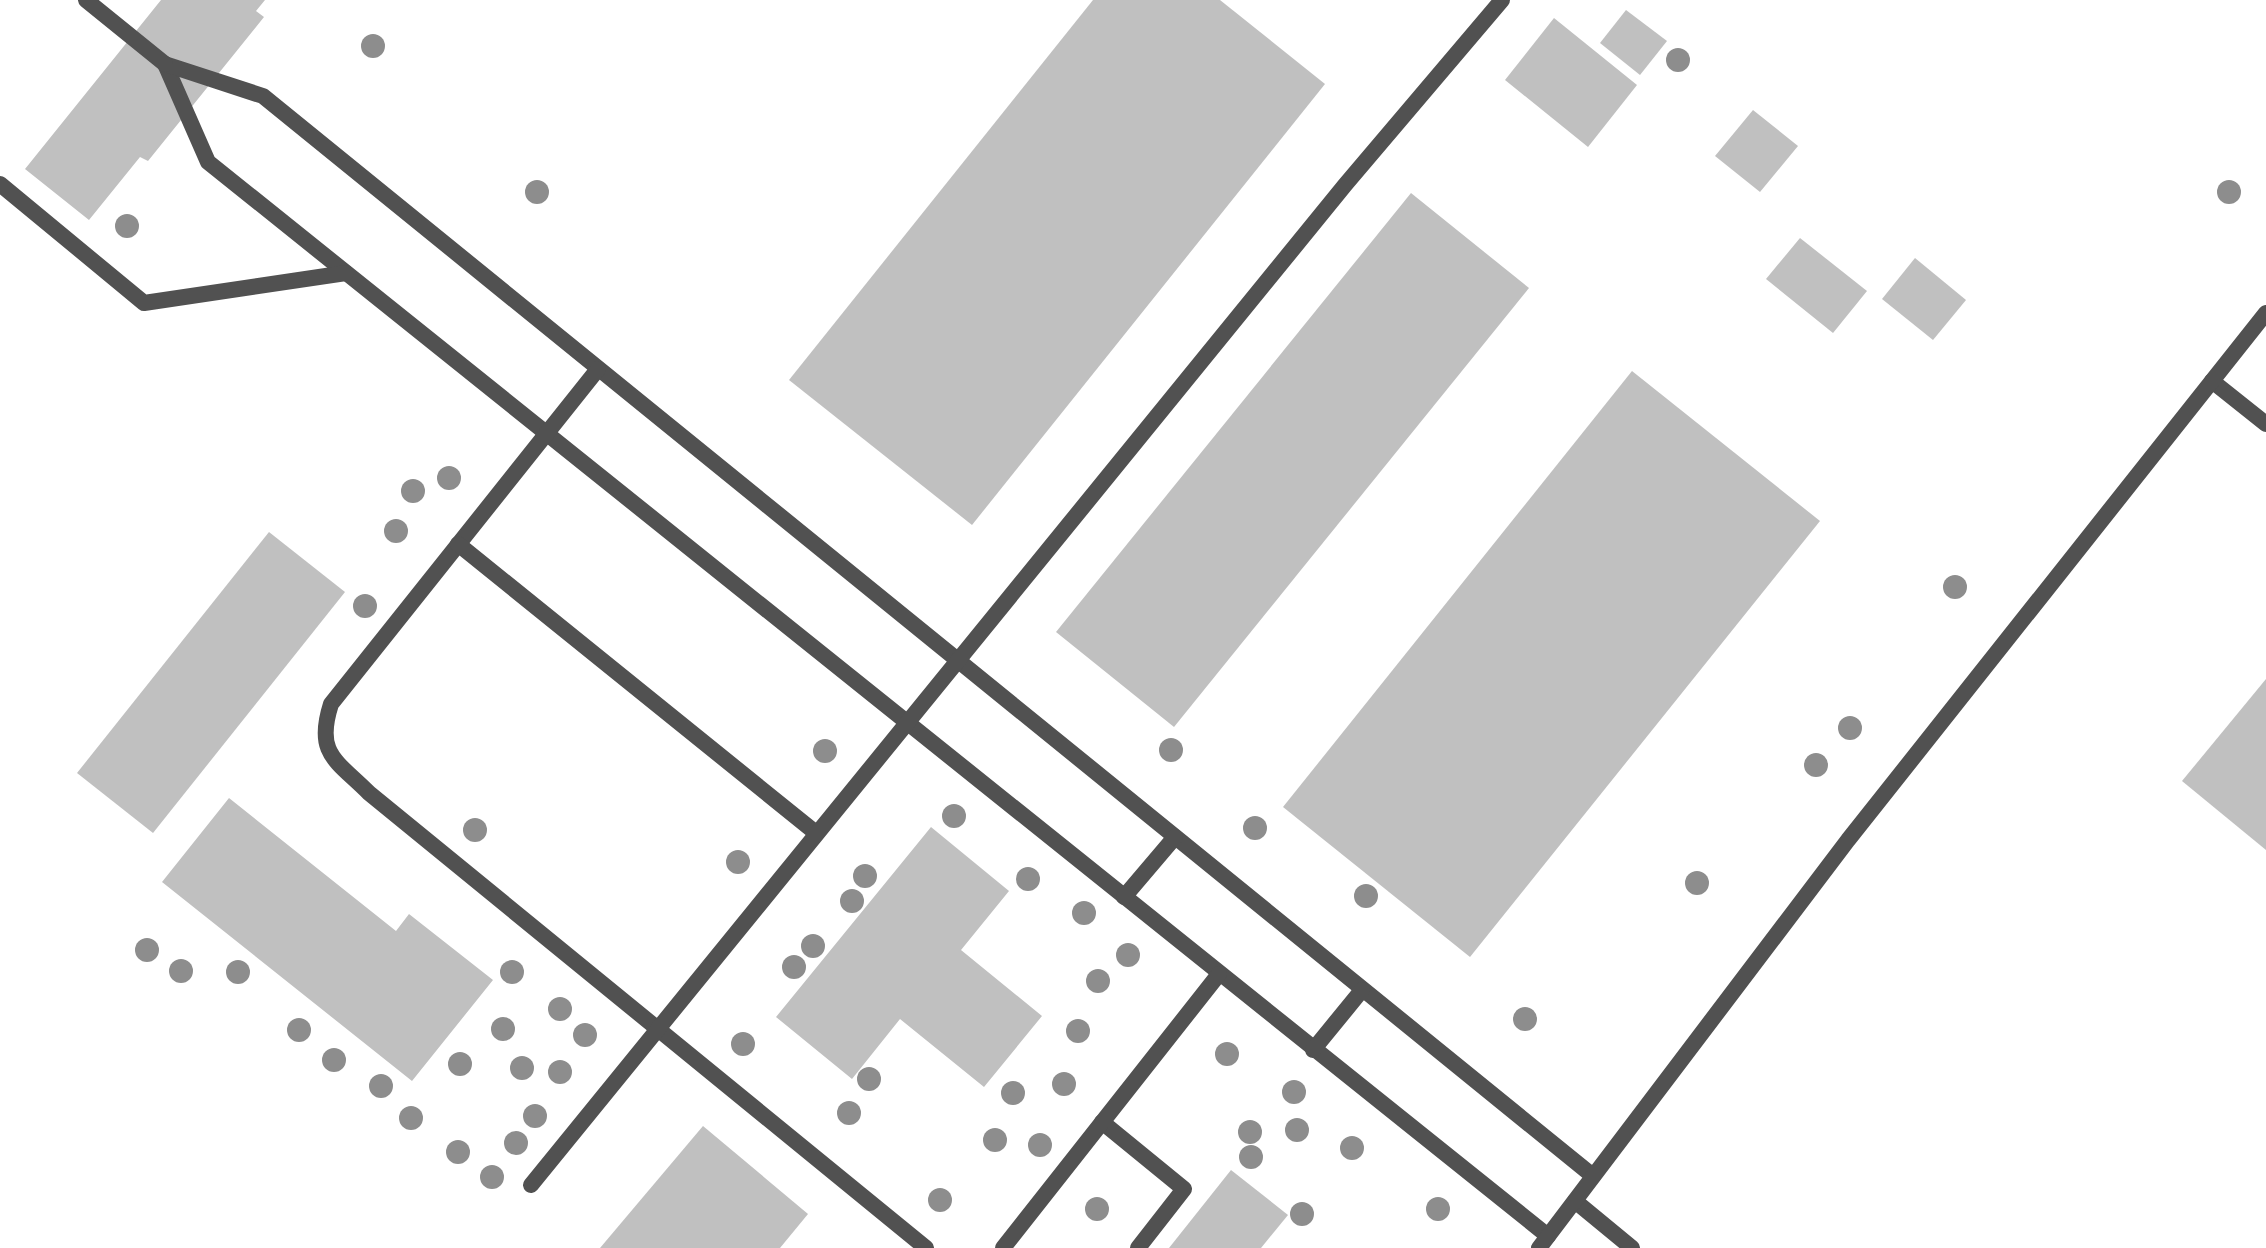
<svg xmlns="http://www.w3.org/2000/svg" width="2266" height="1248" viewBox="0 0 2266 1248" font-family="'DejaVu Sans',sans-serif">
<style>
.building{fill:#c0c0c0}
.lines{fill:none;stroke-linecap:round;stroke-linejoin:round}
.service{stroke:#515151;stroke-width:16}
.minor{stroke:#515151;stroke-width:16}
.tree{fill:#8d8d8d}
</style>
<rect width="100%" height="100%" fill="#fff"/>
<g class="building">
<path d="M 161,0 L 265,0 L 256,11 L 264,17 L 148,161 L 140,157 L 89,220 L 25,169 Z"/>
<path d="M 1093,0 L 1220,0 L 1325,84 L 972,525 L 789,380 Z"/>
<path d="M 1626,10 L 1667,41 L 1640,75 L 1600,43 Z"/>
<path d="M 1554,18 L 1637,85 L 1588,147 L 1505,80 Z"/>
<path d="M 1753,110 L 1798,146 L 1760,192 L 1715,156 Z"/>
<path d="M 1411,193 L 1529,288 L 1174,727 L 1056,632 Z"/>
<path d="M 1800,238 L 1867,291 L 1833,333 L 1766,279 Z"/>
<path d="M 1915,258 L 1966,300 L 1933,340 L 1882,299 Z"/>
<path d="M 1632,371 L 1820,521 L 1470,957 L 1283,807 Z"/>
<path d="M 269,532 L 345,592 L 153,833 L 77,773 Z"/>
<path d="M 2266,679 L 2266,850 L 2182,781 Z"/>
<path d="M 229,798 L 396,931 L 409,914 L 493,980 L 412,1081 L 162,882 Z"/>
<path d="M 931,827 L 1009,891 L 961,950 L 1042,1016 L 984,1087 L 900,1019 L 852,1079 L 776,1017 Z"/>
<path d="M 703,1126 L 808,1214 L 780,1248 L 600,1248 Z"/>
<path d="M 1231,1170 L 1288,1215 L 1261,1248 L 1169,1248 Z"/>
</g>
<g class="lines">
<g class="service">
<path d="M 165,64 L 208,162 L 1548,1236"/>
<path d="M 165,64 L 263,96 L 1593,1176"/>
<path d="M 0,184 L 144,303 L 346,273"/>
<path d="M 598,369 L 331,704 C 315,754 336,760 369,793 L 926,1248"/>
<path d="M 2212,381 L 2266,424"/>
<path d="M 458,544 L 816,833"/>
<path d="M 1124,897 L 1175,837"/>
<path d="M 1313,1050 L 1362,990"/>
<path d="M 1102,1122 L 1184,1189 L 1138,1248"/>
<path d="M 531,1185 L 1345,185 L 1502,0"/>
<path d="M 1575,1201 L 1632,1248"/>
<path d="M 1003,1248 L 1219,974"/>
<path d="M 1539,1248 L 1848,840 L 2266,313"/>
</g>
<path class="minor" d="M 86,0 L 165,64"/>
</g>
<g class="tree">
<circle cx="373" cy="46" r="12"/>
<circle cx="1678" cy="60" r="12"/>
<circle cx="537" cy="192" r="12"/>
<circle cx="2229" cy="192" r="12"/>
<circle cx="127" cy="226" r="12"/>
<circle cx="449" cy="478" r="12"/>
<circle cx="413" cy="491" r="12"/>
<circle cx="396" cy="531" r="12"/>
<circle cx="1955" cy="587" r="12"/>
<circle cx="365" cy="606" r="12"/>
<circle cx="1850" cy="728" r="12"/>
<circle cx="1171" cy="750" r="12"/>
<circle cx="825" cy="751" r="12"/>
<circle cx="1816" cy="765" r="12"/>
<circle cx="954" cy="816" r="12"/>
<circle cx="1255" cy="828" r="12"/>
<circle cx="475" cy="830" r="12"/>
<circle cx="738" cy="862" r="12"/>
<circle cx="865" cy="876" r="12"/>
<circle cx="1028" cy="879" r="12"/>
<circle cx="1697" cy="883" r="12"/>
<circle cx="1366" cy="896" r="12"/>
<circle cx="852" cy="901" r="12"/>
<circle cx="1084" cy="913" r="12"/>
<circle cx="813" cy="946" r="12"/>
<circle cx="147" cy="950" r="12"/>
<circle cx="1128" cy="955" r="12"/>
<circle cx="794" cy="967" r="12"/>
<circle cx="181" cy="971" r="12"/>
<circle cx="238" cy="972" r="12"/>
<circle cx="512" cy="972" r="12"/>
<circle cx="1098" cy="981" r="12"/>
<circle cx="560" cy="1009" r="12"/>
<circle cx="1525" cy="1019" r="12"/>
<circle cx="503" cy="1029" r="12"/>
<circle cx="299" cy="1030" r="12"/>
<circle cx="1078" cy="1031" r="12"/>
<circle cx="585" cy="1035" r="12"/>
<circle cx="743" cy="1044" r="12"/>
<circle cx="1227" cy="1054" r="12"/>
<circle cx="334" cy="1060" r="12"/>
<circle cx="460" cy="1064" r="12"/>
<circle cx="522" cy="1068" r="12"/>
<circle cx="560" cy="1072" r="12"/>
<circle cx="869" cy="1079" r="12"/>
<circle cx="1064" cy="1084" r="12"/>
<circle cx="381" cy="1086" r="12"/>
<circle cx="1294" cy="1092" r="12"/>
<circle cx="1013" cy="1093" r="12"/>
<circle cx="849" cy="1113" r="12"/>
<circle cx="535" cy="1116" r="12"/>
<circle cx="411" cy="1118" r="12"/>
<circle cx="1297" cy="1130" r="12"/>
<circle cx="1250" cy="1132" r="12"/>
<circle cx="995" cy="1140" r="12"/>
<circle cx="516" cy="1143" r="12"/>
<circle cx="1040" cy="1145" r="12"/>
<circle cx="1352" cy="1148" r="12"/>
<circle cx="458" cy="1152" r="12"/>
<circle cx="1251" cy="1157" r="12"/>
<circle cx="492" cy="1177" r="12"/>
<circle cx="940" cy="1200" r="12"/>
<circle cx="1097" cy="1209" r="12"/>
<circle cx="1438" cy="1209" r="12"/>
<circle cx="1302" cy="1214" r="12"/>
</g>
</svg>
